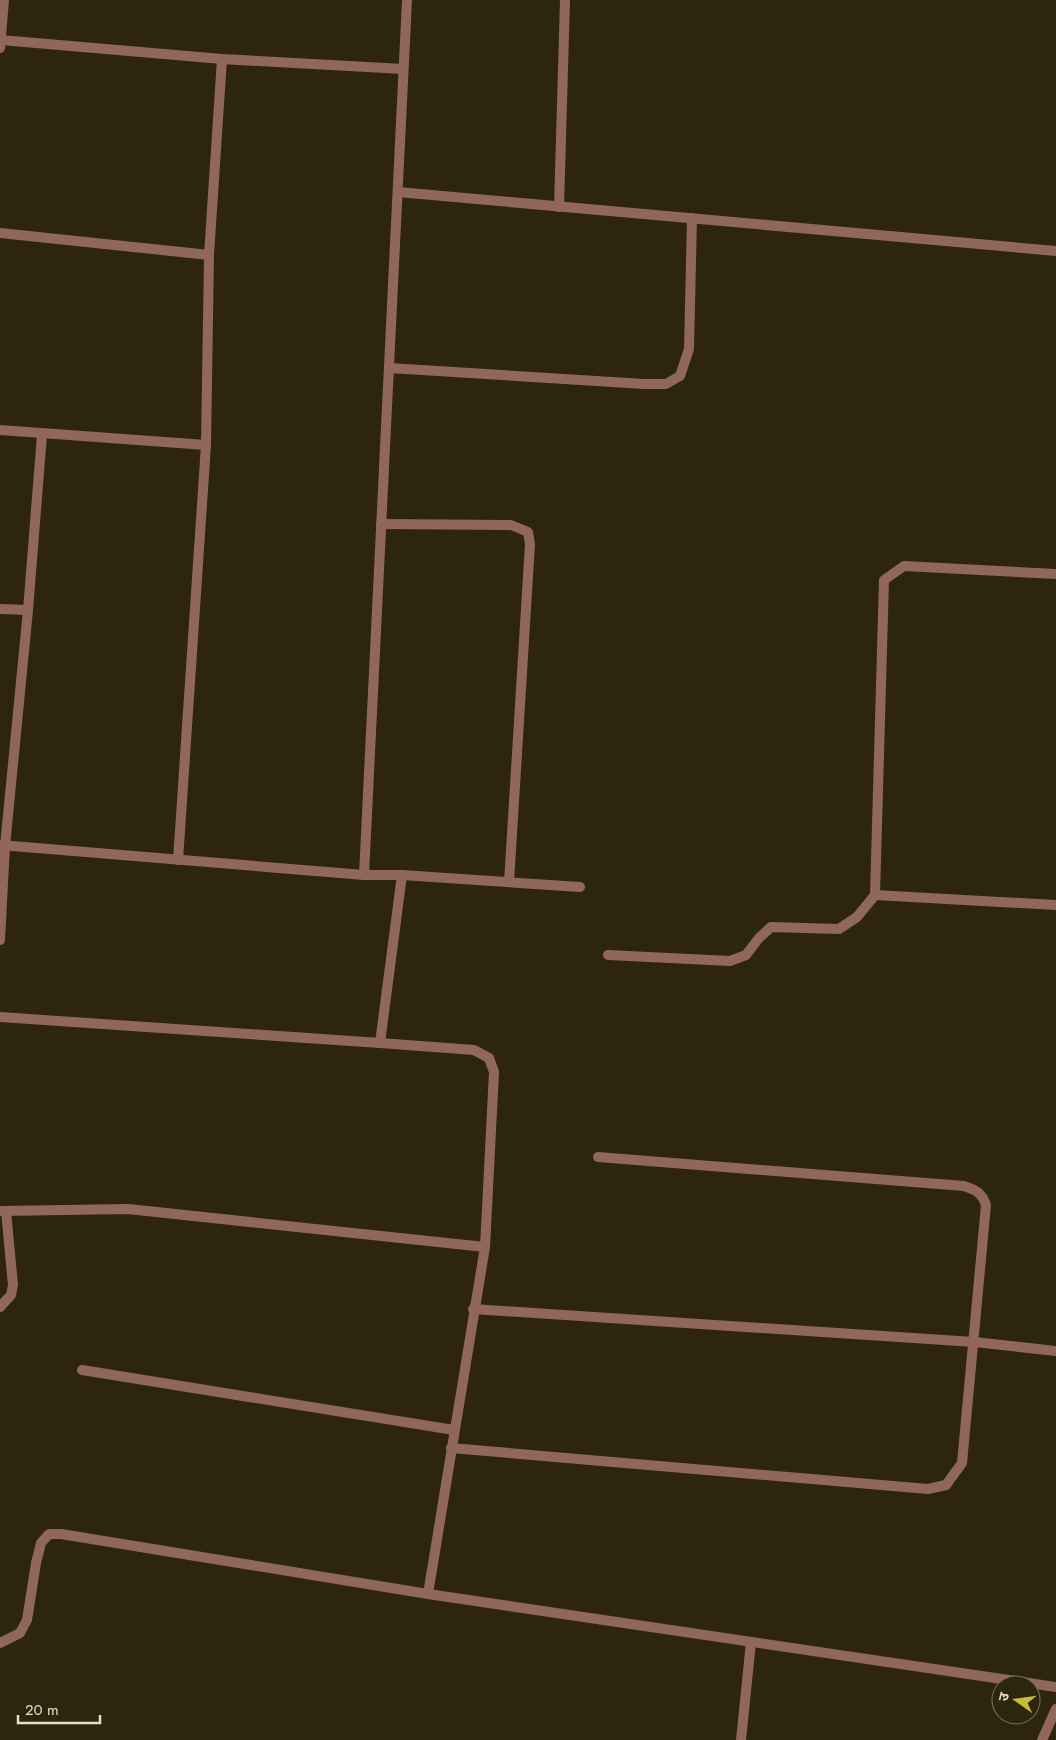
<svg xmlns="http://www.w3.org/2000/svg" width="1056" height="1740" viewBox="0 0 1056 1740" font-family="Jost,'Noto Sans Devanagari',sans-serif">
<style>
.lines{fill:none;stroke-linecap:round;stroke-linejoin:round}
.lane{stroke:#91675b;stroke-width:10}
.street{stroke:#91675b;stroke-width:10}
</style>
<rect width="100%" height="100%" fill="#2d250c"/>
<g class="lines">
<g class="lane">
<path d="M 875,895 L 884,580 L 904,566 L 1056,574"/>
<path d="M 608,955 L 730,961 L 746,955 L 759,938 L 771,927 L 839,929 L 857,917 L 875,895 L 1056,905"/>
</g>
<g class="street">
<path d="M 1,40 L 222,59 L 209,255"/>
<path d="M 0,48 L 4,0"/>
<path d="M 222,59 L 403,69"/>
<path d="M 398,192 L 1056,251"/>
<path d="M 559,207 L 565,0"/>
<path d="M 0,233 L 209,255 L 206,445"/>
<path d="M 389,368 L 644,384 L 666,384 L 680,376 L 689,349 L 692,218"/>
<path d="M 0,430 L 206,445 L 178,860"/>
<path d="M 381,524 L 511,525 L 528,532 L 530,544 L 509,882"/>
<path d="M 0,609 L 28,610"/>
<path d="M 0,845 L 364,875 L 407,0"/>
<path d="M 402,875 L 580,887"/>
<path d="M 0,940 L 5,846 L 28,610 L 42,435"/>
<path d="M 0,1017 L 380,1043 L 402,875 L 364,875"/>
<path d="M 380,1043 L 474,1050 L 489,1058 L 494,1072 L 485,1247 L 428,1594 L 1056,1687"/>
<path d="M 0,1211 L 128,1209 L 485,1247"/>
<path d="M 0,1307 L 11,1295 L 13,1285 L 6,1211"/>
<path d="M 473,1309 L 974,1342 L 1056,1351"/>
<path d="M 82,1370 L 454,1430"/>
<path d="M 451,1448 L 928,1489 L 946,1485 L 962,1463 L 986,1205 C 982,1193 976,1190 964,1186 L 598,1157"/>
<path d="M 0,1643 L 20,1633 L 27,1620 L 36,1563 L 41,1543 L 49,1534 L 61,1534 L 428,1594"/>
<path d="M 741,1740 L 751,1642"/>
<path d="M 1042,1740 L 1056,1709"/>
</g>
</g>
<g transform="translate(1016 1700) rotate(284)"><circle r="24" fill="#2d250c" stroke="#766f5b"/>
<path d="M0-4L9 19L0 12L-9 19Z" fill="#caba39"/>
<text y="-8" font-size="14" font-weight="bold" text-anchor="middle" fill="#e4dfd1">उ</text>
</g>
<path d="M18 1715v8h82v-8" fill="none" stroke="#e4dfd1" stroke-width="2.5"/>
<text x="25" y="1715" font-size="15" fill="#e4dfd1" stroke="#2d250c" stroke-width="4" paint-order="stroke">20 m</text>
</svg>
